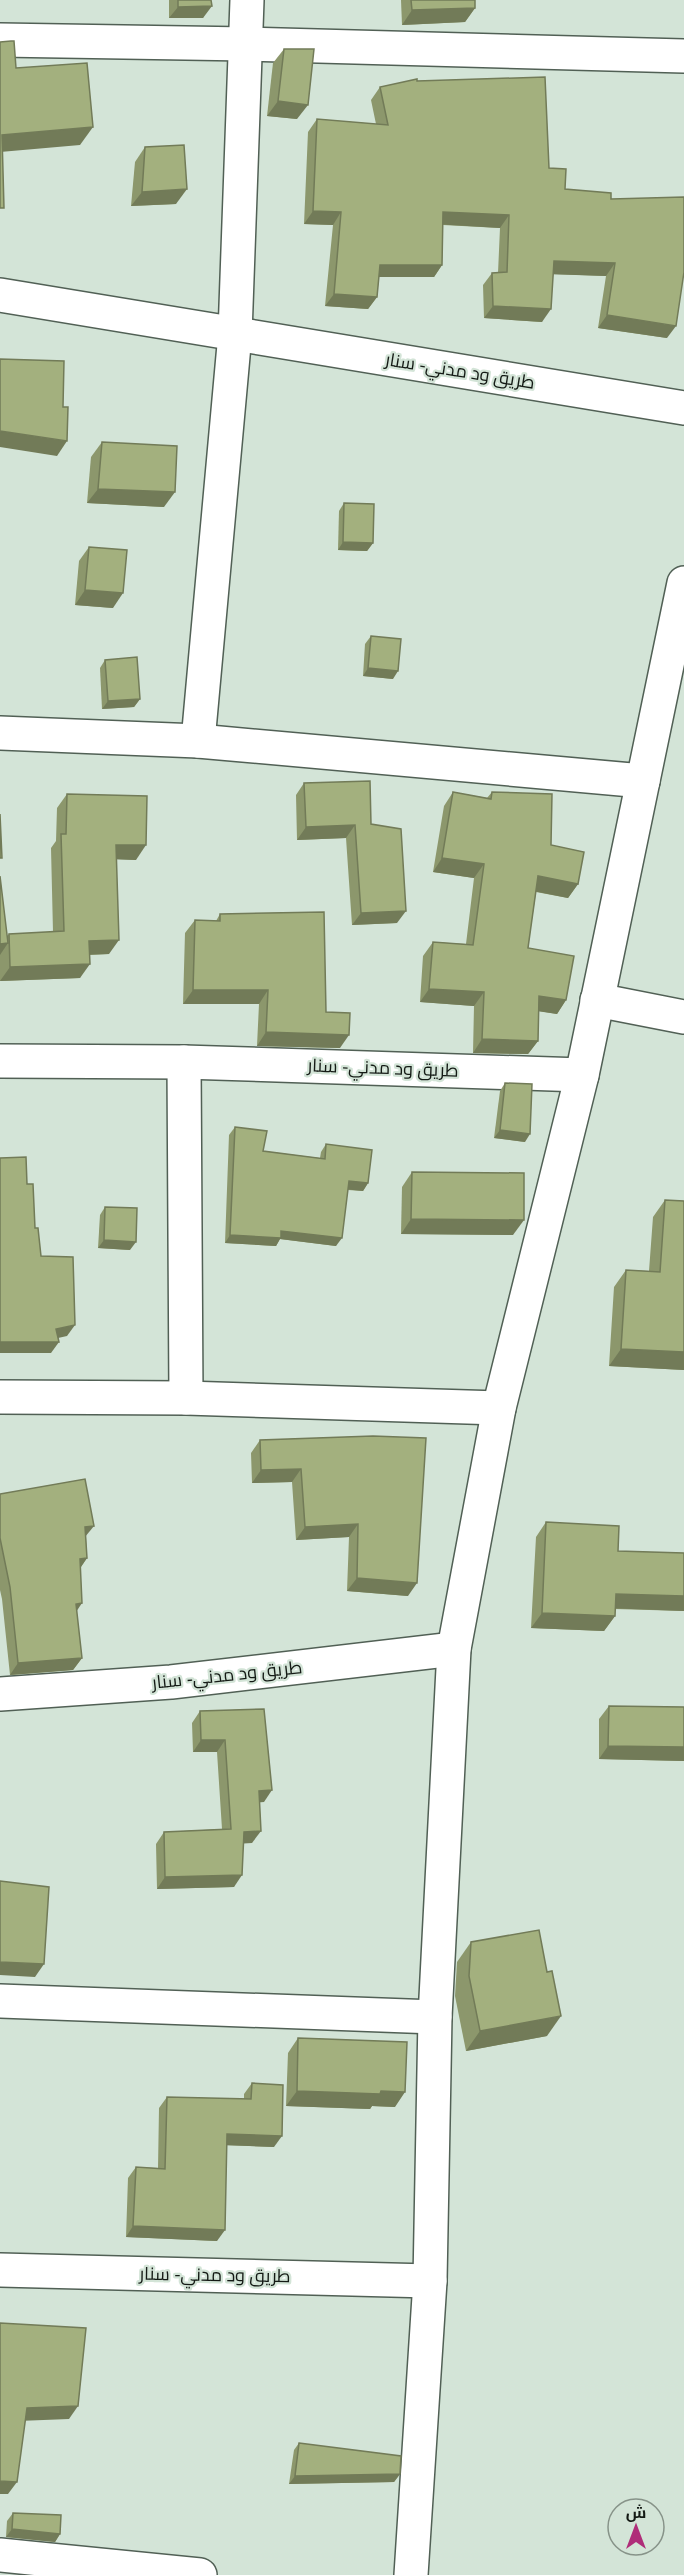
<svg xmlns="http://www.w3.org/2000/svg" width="684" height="2575" viewBox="0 0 684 2575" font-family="'Public Sans',Cairo,sans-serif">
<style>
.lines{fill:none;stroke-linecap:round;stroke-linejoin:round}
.minor-casing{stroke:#516055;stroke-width:36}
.minor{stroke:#fff;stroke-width:33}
.wall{fill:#8c976c}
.shaded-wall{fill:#727b58}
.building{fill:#a3b07e;stroke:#727b58;stroke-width:1.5}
.labels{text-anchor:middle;stroke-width:4.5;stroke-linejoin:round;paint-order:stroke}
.street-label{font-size:18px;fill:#141a15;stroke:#d3e4d7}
</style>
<rect width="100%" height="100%" fill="#d3e4d7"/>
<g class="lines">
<g class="minor-casing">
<g id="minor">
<path d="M 0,40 L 247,44 L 684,56"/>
<path d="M 0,295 L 684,408"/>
<path d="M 0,733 L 198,741 L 643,781"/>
<path d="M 198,741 L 235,334 L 247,0"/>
<path d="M 597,1000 L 684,1017"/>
<path d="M 0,1061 L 184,1062 L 582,1075"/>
<path d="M 184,1062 L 186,1398"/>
<path d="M 0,1397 L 186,1398 L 499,1408"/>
<path d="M 0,1694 L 171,1682 L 454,1649"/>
<path d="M 0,2001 L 435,2017"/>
<path d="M 0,2270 L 430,2281"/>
<path d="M 0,2555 L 200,2575"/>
<path d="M 411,2575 L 430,2281 L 435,2017 L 454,1649 L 499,1408 L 582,1075 L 684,583"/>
</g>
</g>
<use href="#minor" class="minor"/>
</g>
<g class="wall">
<path d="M 169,0 L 211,0 L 203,18 L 169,18 Z"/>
<path d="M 401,0 L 475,0 L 475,8 L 465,22 L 402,25 Z"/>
<path d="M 284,49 L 297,119 L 267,116 L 273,63 Z"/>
<path d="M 417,81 L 549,168 L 565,189 L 611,199 L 667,338 L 598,328 L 606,276 L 553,274 L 542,322 L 484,318 L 483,285 L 492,273 L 498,273 L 500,228 L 443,225 L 442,265 L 434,277 L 379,277 L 377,297 L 368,309 L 325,306 L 333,225 L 304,224 L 308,132 L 317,119 L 376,124 L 371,100 L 380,87 Z"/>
<path d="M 145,147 L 176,204 L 131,206 L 135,162 Z"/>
<path d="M 102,442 L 164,507 L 87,503 L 91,457 Z"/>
<path d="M 344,503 L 373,543 L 367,551 L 338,550 L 339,511 Z"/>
<path d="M 89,547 L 113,608 L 75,605 L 79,561 Z"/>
<path d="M 371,636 L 393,679 L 363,676 L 365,644 Z"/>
<path d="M 105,660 L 140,699 L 134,707 L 102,709 L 100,668 Z"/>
<path d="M 304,783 L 371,824 L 397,923 L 352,925 L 346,838 L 297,840 L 296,795 Z"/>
<path d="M 453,792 L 487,798 L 492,792 L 551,845 L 578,884 L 568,898 L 536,892 L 528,948 L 566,1000 L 557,1014 L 539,1011 L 538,1041 L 528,1054 L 473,1053 L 474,1006 L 420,1002 L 423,956 L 433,942 L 466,944 L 474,878 L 433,872 L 444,806 Z"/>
<path d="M 67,794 L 136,860 L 117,859 L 109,954 L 89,955 L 80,978 L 0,981 L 0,876 L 7,936 L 9,934 L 53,932 L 51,848 L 56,841 L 57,808 Z"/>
<path d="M 220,914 L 326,1012 L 340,1048 L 257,1046 L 259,1004 L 183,1004 L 185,933 L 195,920 L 216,921 Z"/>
<path d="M 505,1083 L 525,1142 L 494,1138 L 500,1091 Z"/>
<path d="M 235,1127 L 263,1151 L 320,1158 L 321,1152 L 326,1144 L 368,1183 L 363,1191 L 348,1190 L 336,1246 L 280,1239 L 276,1246 L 225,1243 L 229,1135 Z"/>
<path d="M 412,1172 L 513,1235 L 401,1234 L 402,1187 Z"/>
<path d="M 665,1200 L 684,1201 L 684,1370 L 609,1366 L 614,1287 L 626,1270 L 649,1271 L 653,1217 Z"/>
<path d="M 105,1207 L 130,1250 L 98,1248 L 100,1215 Z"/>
<path d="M 373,1436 L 408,1596 L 347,1591 L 349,1537 L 296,1540 L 292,1482 L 252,1483 L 251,1453 L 260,1440 Z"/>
<path d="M 0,1494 L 86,1537 L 87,1558 L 80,1568 L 76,1611 L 82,1658 L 73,1670 L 10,1675 L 2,1599 L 0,1590 Z"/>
<path d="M 546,1522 L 618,1551 L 684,1553 L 684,1611 L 615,1609 L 615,1616 L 604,1631 L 531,1628 L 536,1537 Z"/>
<path d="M 609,1706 L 684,1707 L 684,1761 L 599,1759 L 599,1719 Z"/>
<path d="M 264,1709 L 264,1802 L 259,1802 L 252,1843 L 243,1843 L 234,1887 L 157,1889 L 156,1844 L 164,1832 L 222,1829 L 217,1752 L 193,1752 L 192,1723 L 200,1711 Z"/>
<path d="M 471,1942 L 547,2036 L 466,2051 L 455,1996 L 457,1962 Z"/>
<path d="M 298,2038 L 395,2107 L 372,2106 L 370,2109 L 286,2106 L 288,2053 Z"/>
<path d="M 252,2083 L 274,2147 L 226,2145 L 217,2241 L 126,2237 L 128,2178 L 136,2167 L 158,2168 L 159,2108 L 167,2097 L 244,2099 L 244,2094 Z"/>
<path d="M 299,2443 L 400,2474 L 394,2482 L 289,2484 L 294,2450 Z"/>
<path d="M 13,2513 L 60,2534 L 55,2542 L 6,2537 L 7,2521 Z"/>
</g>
<g class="shaded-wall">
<path d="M 212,6 L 203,18 L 169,18 L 178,7 Z"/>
<path d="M 475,8 L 465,22 L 402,25 L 412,10 Z"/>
<path d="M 278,101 L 308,105 L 297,119 L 267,116 Z"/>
<path d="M 93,127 L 80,145 L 0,152 L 2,135 Z"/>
<path d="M 187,189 L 176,204 L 131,206 L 142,192 Z"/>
<path d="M 313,211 L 341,212 L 333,225 L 304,224 Z"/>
<path d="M 443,212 L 509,215 L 500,228 L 434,224 Z"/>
<path d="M 554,261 L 615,263 L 606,276 L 545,274 Z"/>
<path d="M 380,265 L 442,265 L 434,277 L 371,277 Z"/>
<path d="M 334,294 L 377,297 L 368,309 L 325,306 Z"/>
<path d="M 493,306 L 551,309 L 542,322 L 484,318 Z"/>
<path d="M 607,315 L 676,326 L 667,338 L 598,328 Z"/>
<path d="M 0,431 L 67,441 L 57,456 L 0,447 Z"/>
<path d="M 98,489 L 175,492 L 164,507 L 87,503 Z"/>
<path d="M 343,542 L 373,543 L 367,551 L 338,550 Z"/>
<path d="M 85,590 L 123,593 L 113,608 L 75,605 Z"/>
<path d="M 368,668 L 398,671 L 393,679 L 363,676 Z"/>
<path d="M 140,699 L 134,707 L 102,709 L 108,701 Z"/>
<path d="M 355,825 L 346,838 L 297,840 L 306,827 Z"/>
<path d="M 116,845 L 146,845 L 136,860 L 106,859 Z"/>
<path d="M 442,858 L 484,864 L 474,878 L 433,872 Z"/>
<path d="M 538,876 L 578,884 L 568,898 L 528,890 Z"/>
<path d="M 406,911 L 397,923 L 352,925 L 361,913 Z"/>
<path d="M 119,940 L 109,954 L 79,955 L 89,941 Z"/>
<path d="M 8,943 L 0,955 L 0,944 Z"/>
<path d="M 90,964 L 80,978 L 0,981 L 10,967 Z"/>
<path d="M 429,989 L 484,992 L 474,1006 L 420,1002 Z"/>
<path d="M 193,990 L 268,990 L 259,1004 L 183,1004 Z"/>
<path d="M 539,996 L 566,1000 L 557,1014 L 530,1010 Z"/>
<path d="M 266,1032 L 349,1035 L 340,1048 L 257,1046 Z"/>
<path d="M 482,1039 L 538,1041 L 528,1054 L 473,1053 Z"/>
<path d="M 500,1130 L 530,1134 L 525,1142 L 494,1138 Z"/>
<path d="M 349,1181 L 368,1183 L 363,1191 L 343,1189 Z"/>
<path d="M 411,1219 L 524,1220 L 513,1235 L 401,1234 Z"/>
<path d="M 281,1231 L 342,1238 L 336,1246 L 280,1239 L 276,1246 L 225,1243 L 230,1235 Z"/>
<path d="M 104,1240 L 136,1242 L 130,1250 L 98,1248 Z"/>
<path d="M 75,1325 L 67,1336 L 49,1340 L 56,1329 Z"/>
<path d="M 0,1342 L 59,1342 L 51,1353 L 0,1353 Z"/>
<path d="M 621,1349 L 684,1352 L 684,1370 L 609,1366 Z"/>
<path d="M 301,1469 L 292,1482 L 252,1483 L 261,1470 Z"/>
<path d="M 358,1524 L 349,1537 L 296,1540 L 305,1527 Z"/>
<path d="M 94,1526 L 85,1537 L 85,1527 Z"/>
<path d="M 87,1558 L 79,1570 L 80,1559 Z"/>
<path d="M 357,1578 L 417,1583 L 408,1596 L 347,1591 Z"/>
<path d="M 616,1594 L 684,1596 L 684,1611 L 605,1608 Z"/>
<path d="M 82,1603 L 74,1615 L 76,1604 Z"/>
<path d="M 542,1613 L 615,1616 L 604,1631 L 531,1628 Z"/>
<path d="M 82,1658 L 73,1670 L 10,1675 L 18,1663 Z"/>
<path d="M 201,1740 L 225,1740 L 217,1752 L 193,1752 Z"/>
<path d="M 608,1746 L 684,1747 L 684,1761 L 599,1759 Z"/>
<path d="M 272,1790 L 264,1802 L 251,1803 L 259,1791 Z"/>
<path d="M 261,1831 L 252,1843 L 235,1844 L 244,1832 Z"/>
<path d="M 242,1875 L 234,1887 L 157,1889 L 165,1877 Z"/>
<path d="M 0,1962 L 44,1964 L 35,1977 L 0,1975 Z"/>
<path d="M 561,2016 L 547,2036 L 466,2051 L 480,2031 Z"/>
<path d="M 297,2091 L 381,2091 L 405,2092 L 395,2107 L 372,2106 L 370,2109 L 286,2106 Z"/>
<path d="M 227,2134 L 282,2136 L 274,2147 L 219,2145 Z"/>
<path d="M 133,2226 L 225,2230 L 217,2241 L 126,2237 Z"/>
<path d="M 78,2406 L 69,2419 L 18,2421 L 27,2408 Z"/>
<path d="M 400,2474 L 394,2482 L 289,2484 L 295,2476 Z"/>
<path d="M 0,2481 L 17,2482 L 8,2494 L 0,2494 Z"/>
<path d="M 12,2529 L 60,2534 L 55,2542 L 6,2537 Z"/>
</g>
<g class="building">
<path d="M 178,0 L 211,0 L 212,6 L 178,7 Z"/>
<path d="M 411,0 L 475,0 L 475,8 L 412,10 Z"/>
<path d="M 11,41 L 14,41 L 16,68 L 87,63 L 93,127 L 2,135 L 4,208 L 0,208 L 0,42 Z"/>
<path d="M 284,49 L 314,49 L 308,105 L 278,101 Z"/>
<path d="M 545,77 L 549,168 L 566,169 L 565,189 L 611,193 L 611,199 L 684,197 L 684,272 L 676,326 L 607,315 L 615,263 L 554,261 L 551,309 L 493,306 L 492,273 L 507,272 L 509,215 L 443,212 L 442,265 L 380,265 L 377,297 L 334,294 L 341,212 L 313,211 L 317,119 L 388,125 L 380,87 L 417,79 L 417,81 Z"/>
<path d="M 184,145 L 187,189 L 142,192 L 145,147 Z"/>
<path d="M 0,359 L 64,361 L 63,407 L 68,407 L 67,441 L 0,431 Z"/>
<path d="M 102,442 L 177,446 L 175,492 L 98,489 Z"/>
<path d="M 344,503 L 374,504 L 373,543 L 343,542 Z"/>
<path d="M 89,547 L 127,550 L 123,593 L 85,590 Z"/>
<path d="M 371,636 L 401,639 L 398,671 L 368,668 Z"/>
<path d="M 137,657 L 140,699 L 108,701 L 105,660 Z"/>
<path d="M 370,781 L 371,824 L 401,829 L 406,911 L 361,913 L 355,825 L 306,827 L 304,783 Z"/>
<path d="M 453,792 L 491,799 L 492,792 L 552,794 L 551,845 L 584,852 L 578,884 L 538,876 L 528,948 L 574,956 L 566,1000 L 539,996 L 538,1041 L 482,1039 L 484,992 L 429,989 L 433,942 L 473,945 L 484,864 L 442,858 Z"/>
<path d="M 67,794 L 147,796 L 146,845 L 116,845 L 119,940 L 89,941 L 90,964 L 10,967 L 9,934 L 64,931 L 61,834 L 66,834 Z"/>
<path d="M 0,814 L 2,858 L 0,858 Z"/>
<path d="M 0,876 L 8,943 L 0,944 Z"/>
<path d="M 324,912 L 326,1012 L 350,1013 L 349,1035 L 266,1032 L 268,990 L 193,990 L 195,920 L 220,921 L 220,914 Z"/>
<path d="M 505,1083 L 532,1084 L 530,1134 L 500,1130 Z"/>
<path d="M 235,1127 L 267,1131 L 263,1151 L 325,1159 L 326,1144 L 372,1150 L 368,1183 L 349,1181 L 342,1238 L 281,1231 L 281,1238 L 230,1235 Z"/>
<path d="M 26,1157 L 27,1184 L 33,1184 L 35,1228 L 38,1228 L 41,1256 L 73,1257 L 75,1325 L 56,1329 L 59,1342 L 0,1342 L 0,1158 Z"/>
<path d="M 412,1172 L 524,1173 L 524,1220 L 411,1219 Z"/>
<path d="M 665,1200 L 684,1201 L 684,1352 L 621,1349 L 626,1270 L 660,1272 Z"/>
<path d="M 105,1207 L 137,1208 L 136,1242 L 104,1240 Z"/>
<path d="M 373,1436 L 426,1438 L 417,1583 L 357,1578 L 358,1524 L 305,1527 L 301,1469 L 261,1470 L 260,1440 Z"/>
<path d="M 85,1479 L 94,1526 L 85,1527 L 87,1558 L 80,1559 L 82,1603 L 76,1604 L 82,1658 L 18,1663 L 10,1587 L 0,1538 L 0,1494 Z"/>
<path d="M 546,1522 L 619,1526 L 618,1551 L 684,1553 L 684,1596 L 616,1594 L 615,1616 L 542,1613 Z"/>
<path d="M 609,1706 L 684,1707 L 684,1747 L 608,1746 Z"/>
<path d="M 264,1709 L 272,1790 L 259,1791 L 261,1831 L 244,1832 L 242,1875 L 165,1877 L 164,1832 L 231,1829 L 225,1740 L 201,1740 L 200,1711 Z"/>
<path d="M 0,1881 L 49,1887 L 44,1964 L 0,1962 Z"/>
<path d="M 539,1930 L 547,1972 L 552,1971 L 561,2016 L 480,2031 L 469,1976 L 471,1942 Z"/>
<path d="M 298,2038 L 407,2042 L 405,2092 L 381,2091 L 380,2094 L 297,2091 Z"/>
<path d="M 252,2083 L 283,2085 L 282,2136 L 227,2134 L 225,2230 L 133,2226 L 136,2167 L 165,2169 L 167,2097 L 251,2099 Z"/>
<path d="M 0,2323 L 86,2328 L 78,2406 L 27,2408 L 17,2482 L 0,2481 Z"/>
<path d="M 299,2443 L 401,2456 L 400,2474 L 295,2476 Z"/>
<path d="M 13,2513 L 61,2515 L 60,2534 L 12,2529 Z"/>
</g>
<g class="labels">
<g class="street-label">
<text transform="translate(460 371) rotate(9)" y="6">طريق ود مدني - سنار</text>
<text transform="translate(383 1068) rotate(2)" y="6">طريق ود مدني - سنار</text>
<text transform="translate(227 1675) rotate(-6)" y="6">طريق ود مدني - سنار</text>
<text transform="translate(215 2275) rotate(1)" y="6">طريق ود مدني - سنار</text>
</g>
</g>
<g transform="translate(636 2527)"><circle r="28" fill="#d3e4d7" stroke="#879389" stroke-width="1.5"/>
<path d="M0-4.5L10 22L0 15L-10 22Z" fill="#af2d79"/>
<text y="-9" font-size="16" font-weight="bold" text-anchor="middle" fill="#141a15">ش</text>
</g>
</svg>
